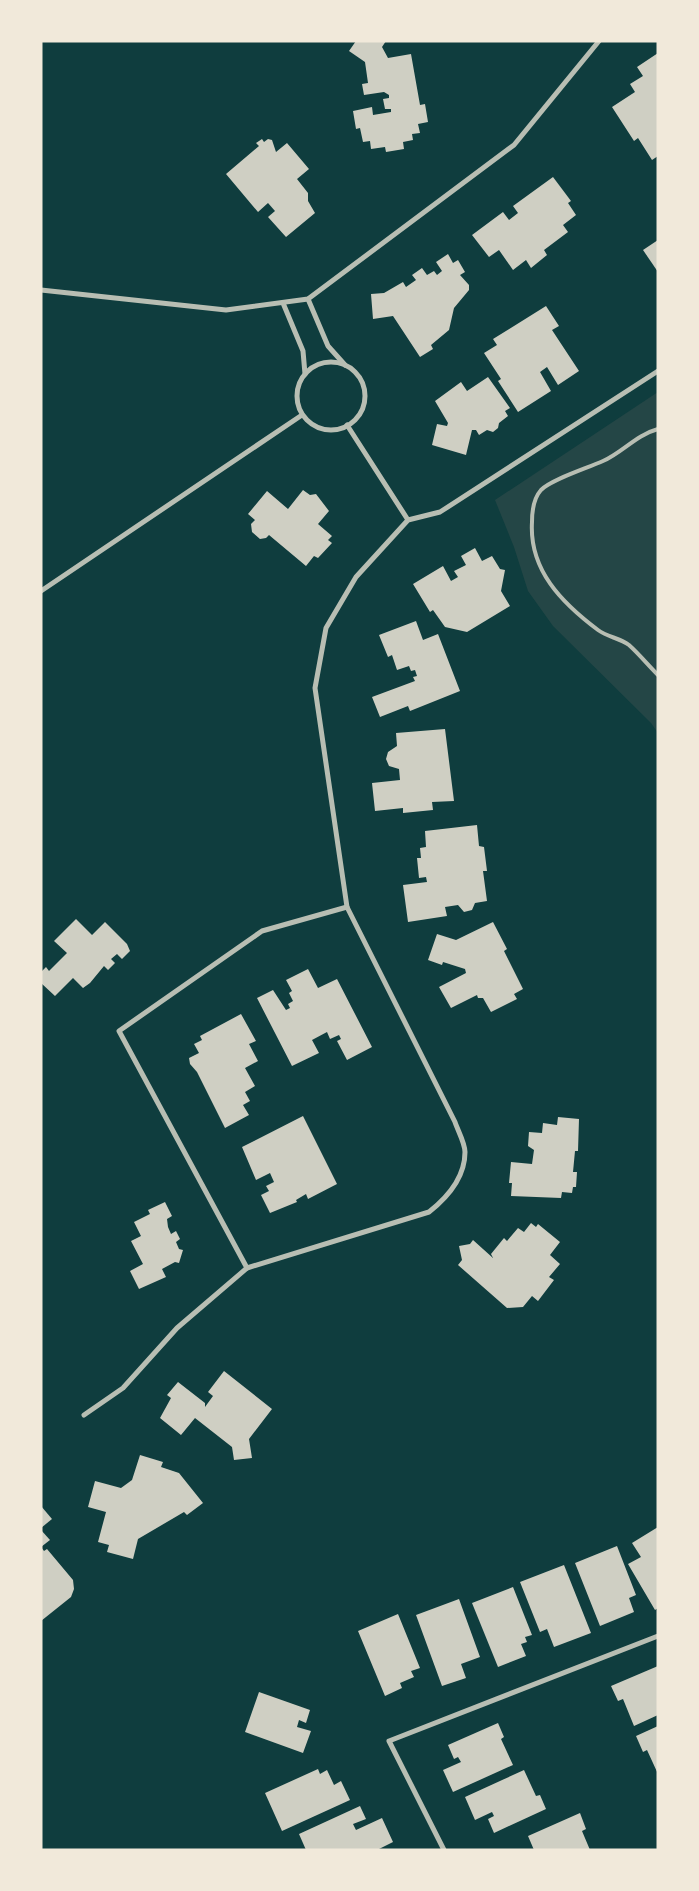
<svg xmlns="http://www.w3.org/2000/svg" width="699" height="1891" viewBox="0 0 699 1891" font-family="Georgia,serif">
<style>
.green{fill:#244646}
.building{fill:#cfcfc3}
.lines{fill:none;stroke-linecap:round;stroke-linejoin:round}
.service{stroke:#b8beb3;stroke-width:4}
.minor{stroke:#b8beb3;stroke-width:5}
</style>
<rect width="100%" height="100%" fill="#0f3d3e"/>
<path class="green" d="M 658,392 L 658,733 L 651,723 L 553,626 L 528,591 L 514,547 L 495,500 Z"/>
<g class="building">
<path d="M 356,41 L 386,41 L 382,47 L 388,58 L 411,54 L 420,105 L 425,104 L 428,122 L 418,124 L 420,133 L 412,134 L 413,140 L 403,142 L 404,149 L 386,152 L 385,147 L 371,149 L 370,141 L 363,142 L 360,128 L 356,129 L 353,111 L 372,107 L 373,115 L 391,112 L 391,109 L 385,109 L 383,99 L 389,98 L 389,95 L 384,92 L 364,95 L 362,84 L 368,83 L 365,62 L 349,51 Z"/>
<path d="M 658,53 L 658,156 L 652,160 L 638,138 L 634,141 L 612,107 L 635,92 L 630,84 L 643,76 L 637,67 Z"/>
<path d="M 262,139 L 264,142 L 268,139 L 272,140 L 276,152 L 287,143 L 309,169 L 297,179 L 308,193 L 308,201 L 315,213 L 286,237 L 268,217 L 275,211 L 268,203 L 258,212 L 226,174 L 259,146 L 256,143 Z"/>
<path d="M 553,177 L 571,201 L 568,203 L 576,215 L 563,225 L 568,232 L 544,250 L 547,255 L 531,268 L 526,260 L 513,270 L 499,250 L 489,257 L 472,235 L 503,212 L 509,220 L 518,213 L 513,206 Z"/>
<path d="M 658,240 L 658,272 L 643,250 Z"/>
<path d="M 448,254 L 453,263 L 458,260 L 465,272 L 460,275 L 469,285 L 469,290 L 454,308 L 449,330 L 431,345 L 433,349 L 420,357 L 393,316 L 373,319 L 371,294 L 384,293 L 403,282 L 406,287 L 416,280 L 412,275 L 422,268 L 427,275 L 434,271 L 437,275 L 442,271 L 436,262 Z"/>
<path d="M 546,306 L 559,326 L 552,330 L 579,371 L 558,385 L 547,367 L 540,372 L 551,391 L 518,412 L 498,381 L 501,379 L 484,353 L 497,345 L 493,339 Z"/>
<path d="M 488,377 L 510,408 L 505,411 L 508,416 L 499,423 L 498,428 L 493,432 L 487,430 L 479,435 L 476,430 L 472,430 L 466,455 L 432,445 L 437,424 L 447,426 L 448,423 L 435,401 L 461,382 L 467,391 Z"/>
<path d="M 303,490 L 310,495 L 316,494 L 329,511 L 318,524 L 332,536 L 328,540 L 332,543 L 318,558 L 314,556 L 306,566 L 269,535 L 266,538 L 260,539 L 252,532 L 251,524 L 255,520 L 248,514 L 267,491 L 288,509 Z"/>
<path d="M 475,548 L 482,561 L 492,556 L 500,569 L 505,570 L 501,591 L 510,606 L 467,632 L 445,627 L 433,610 L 430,612 L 413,584 L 443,566 L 451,581 L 458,577 L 454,571 L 466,565 L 461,556 Z"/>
<path d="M 416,621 L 423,640 L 438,634 L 460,691 L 410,711 L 408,706 L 380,717 L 372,697 L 415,681 L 413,677 L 417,676 L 415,670 L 411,671 L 409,666 L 397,670 L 392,655 L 388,657 L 379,635 Z"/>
<path d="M 445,729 L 454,801 L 432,802 L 433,810 L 403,813 L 403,808 L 375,811 L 372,783 L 400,780 L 399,769 L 389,766 L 386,759 L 388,752 L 397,746 L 396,733 Z"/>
<path d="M 477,825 L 479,846 L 484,847 L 487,871 L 483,871 L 487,901 L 475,903 L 472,910 L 464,912 L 458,905 L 445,907 L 447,916 L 408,922 L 403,885 L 427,882 L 426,877 L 419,878 L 417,858 L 421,858 L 420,848 L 426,847 L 425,831 Z"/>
<path d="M 76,919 L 92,935 L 105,922 L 127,944 L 130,951 L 122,959 L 117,954 L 111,959 L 115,963 L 108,970 L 104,966 L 90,983 L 83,988 L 73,978 L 55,996 L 41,983 L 41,972 L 46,967 L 49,971 L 67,953 L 54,941 Z"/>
<path d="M 493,922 L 507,949 L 504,951 L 523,989 L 514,994 L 517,999 L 491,1012 L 483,998 L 478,998 L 477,995 L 451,1008 L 439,987 L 466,973 L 465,969 L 443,962 L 442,965 L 428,960 L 437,934 L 456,940 Z"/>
<path d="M 308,969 L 318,988 L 337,979 L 372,1047 L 347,1060 L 337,1041 L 341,1039 L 339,1035 L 330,1039 L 327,1032 L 312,1040 L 319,1053 L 292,1066 L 257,998 L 273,990 L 286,1010 L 290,1008 L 288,1004 L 293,1001 L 289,993 L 292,991 L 286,980 Z"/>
<path d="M 241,1014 L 256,1041 L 249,1044 L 258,1061 L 245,1068 L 255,1086 L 245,1092 L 250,1101 L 243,1105 L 249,1115 L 225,1128 L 197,1072 L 190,1064 L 189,1058 L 199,1053 L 194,1044 L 202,1040 L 200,1036 Z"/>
<path d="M 303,1116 L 337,1184 L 308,1199 L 306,1194 L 296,1200 L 297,1202 L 270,1213 L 261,1195 L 269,1191 L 266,1186 L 274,1182 L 270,1173 L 256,1180 L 242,1147 Z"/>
<path d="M 558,1117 L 579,1119 L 578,1151 L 575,1151 L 573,1172 L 577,1172 L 576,1187 L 573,1187 L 572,1193 L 562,1192 L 561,1198 L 511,1196 L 512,1183 L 509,1183 L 511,1162 L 532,1164 L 534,1150 L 528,1146 L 529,1132 L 542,1133 L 543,1123 L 557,1125 Z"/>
<path d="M 165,1202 L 172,1216 L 167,1219 L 168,1227 L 171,1234 L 176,1231 L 180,1239 L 176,1242 L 179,1249 L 183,1250 L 179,1263 L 175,1262 L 162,1269 L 166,1277 L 139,1289 L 130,1271 L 143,1264 L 131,1241 L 141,1236 L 134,1222 L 150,1214 L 148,1210 Z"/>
<path d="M 531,1223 L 536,1227 L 538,1224 L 560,1242 L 550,1255 L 560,1264 L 549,1277 L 554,1280 L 538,1301 L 532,1296 L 523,1307 L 507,1308 L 458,1265 L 462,1260 L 459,1246 L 470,1244 L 473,1240 L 493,1258 L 491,1254 L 504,1238 L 507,1241 L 518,1228 L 524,1232 Z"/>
<path d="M 224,1371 L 272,1409 L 249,1439 L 252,1458 L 234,1460 L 232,1447 L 195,1418 L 181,1435 L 160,1418 L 171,1398 L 167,1395 L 178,1382 L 205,1403 L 205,1407 L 213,1396 L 208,1392 Z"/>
<path d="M 140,1455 L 163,1462 L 161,1467 L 179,1473 L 203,1503 L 187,1515 L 184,1512 L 138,1539 L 133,1559 L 107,1552 L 109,1545 L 98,1542 L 106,1512 L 88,1507 L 95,1481 L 121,1488 L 132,1480 Z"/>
<path d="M 41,1506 L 52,1519 L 41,1528 Z"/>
<path d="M 658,1527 L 658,1608 L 655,1610 L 628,1564 L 641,1557 L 632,1543 Z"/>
<path d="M 41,1530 L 50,1540 L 41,1547 Z"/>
<path d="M 617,1546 L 636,1595 L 629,1598 L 634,1612 L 600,1626 L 575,1563 Z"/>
<path d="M 41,1547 L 44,1551 L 47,1549 L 73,1580 L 74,1589 L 71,1597 L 41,1621 Z"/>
<path d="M 564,1565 L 591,1633 L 554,1647 L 547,1629 L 540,1632 L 520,1582 Z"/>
<path d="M 513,1587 L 532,1635 L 525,1637 L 527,1642 L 521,1644 L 526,1656 L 498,1667 L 472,1603 Z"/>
<path d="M 459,1599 L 480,1657 L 461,1664 L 466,1678 L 442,1686 L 416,1615 Z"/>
<path d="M 398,1614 L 420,1668 L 411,1671 L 414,1677 L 400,1683 L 402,1688 L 385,1696 L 358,1631 Z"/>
<path d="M 658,1666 L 658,1715 L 634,1726 L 623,1699 L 618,1701 L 611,1686 Z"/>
<path d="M 259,1692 L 310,1710 L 306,1723 L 299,1720 L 297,1727 L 311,1731 L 303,1753 L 245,1732 Z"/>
<path d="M 498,1723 L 504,1737 L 501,1739 L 513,1765 L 453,1792 L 443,1770 L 461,1762 L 458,1757 L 454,1759 L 448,1745 Z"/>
<path d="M 658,1726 L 658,1774 L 647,1750 L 643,1752 L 636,1736 Z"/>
<path d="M 318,1769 L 320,1774 L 327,1770 L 334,1785 L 341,1781 L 350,1800 L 282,1831 L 265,1793 Z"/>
<path d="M 524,1770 L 536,1796 L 540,1795 L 546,1809 L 494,1833 L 488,1819 L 494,1816 L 492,1812 L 475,1820 L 465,1797 Z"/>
<path d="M 360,1806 L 366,1819 L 353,1824 L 356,1830 L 382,1818 L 393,1842 L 377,1850 L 306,1850 L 299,1834 Z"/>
<path d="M 580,1813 L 586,1829 L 582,1831 L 590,1850 L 534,1850 L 528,1836 Z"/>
</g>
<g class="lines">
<path class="service" d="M 658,429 C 636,435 623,452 603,461 C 588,468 552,479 541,490 C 533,499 532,511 532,522 C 529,570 562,603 598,630 C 607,637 620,638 629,645 C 639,654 648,665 658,675"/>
<g class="minor">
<path d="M 41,290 L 226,310 L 308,299 L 514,145 L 599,41"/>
<path d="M 308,299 L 328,346 L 345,365"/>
<path d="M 283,303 L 303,351 L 305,374"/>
<circle cx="331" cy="396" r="34"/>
<path d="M 347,425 L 408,520"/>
<path d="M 41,591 L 302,415"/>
<path d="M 247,1268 L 119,1031 L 262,931 L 347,907"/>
<path d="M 84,1415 L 123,1388 L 177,1328 L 247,1268 L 429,1212 C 448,1197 465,1178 465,1152 C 465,1143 458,1131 455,1122 L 347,907 L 315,688 L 326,628 L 356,577 L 408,520 L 440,512 L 658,371"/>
<path d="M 444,1850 L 389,1741 L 658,1636"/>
</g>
</g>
<rect width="699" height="1891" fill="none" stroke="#f1e9da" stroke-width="85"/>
</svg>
